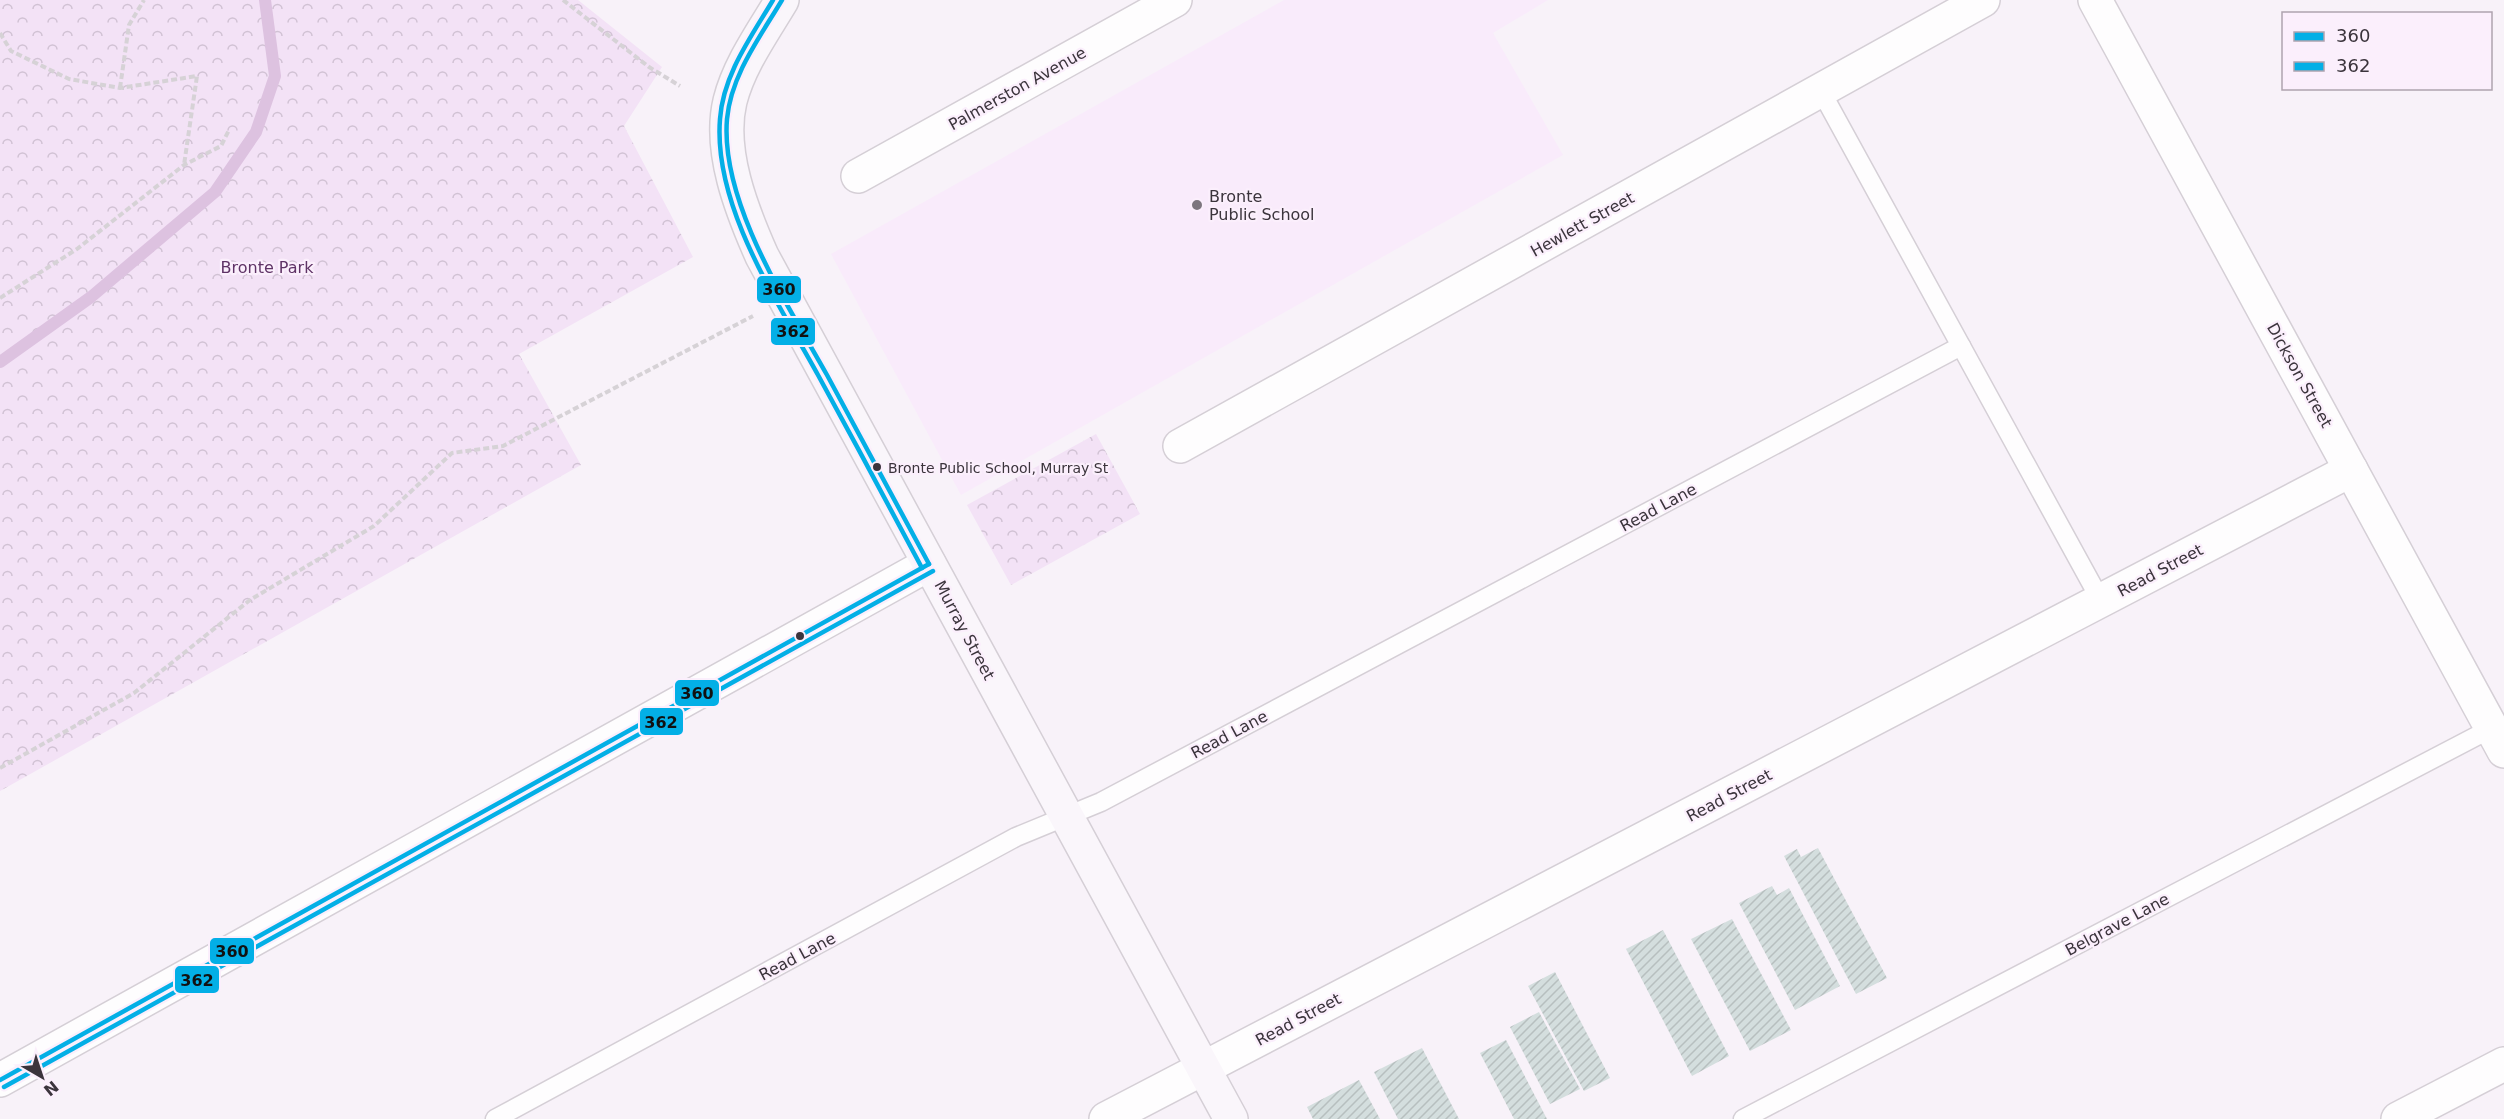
<svg xmlns="http://www.w3.org/2000/svg" width="2504" height="1119" viewBox="0 0 2504 1119" font-family="'DejaVu Sans',sans-serif">
<style>
.built{fill:#f9ebfb}
.forest{fill:url(#forest-crowns)}
.lines{fill:none;stroke-linecap:round;stroke-linejoin:round}
.stream{stroke:#ddc2e0;stroke-width:12}
.building{fill:url(#building-hatch)}
.service-casing{stroke:#d5cfd6;stroke-width:21}
.minor-casing{stroke:#d5cfd6;stroke-width:36}
.tertiary-casing{stroke:#d5cfd6;stroke-width:36}
.secondary-casing{stroke:#d5cfd6;stroke-width:36}
.path{stroke:#d6d2d6;stroke-width:4;stroke-dasharray:6 3;stroke-linecap:butt}
.service{stroke:#fefdfe;stroke-width:18}
.minor{stroke:#fefdfe;stroke-width:33}
.tertiary{stroke:#fefdfe;stroke-width:33}
.secondary{stroke:#faf6fb;stroke-width:33}
.bus-1-casing{stroke:#fbeffc;stroke-width:9}
.bus-2-casing{stroke:#fbeffc;stroke-width:9}
.bus-1{stroke:#03afe6;stroke-width:4.5}
.bus-2{stroke:#03afe6;stroke-width:4.5}
.poi-dot{fill:#7d767e;stroke:#fbeffc;stroke-width:2}
.bus-dot{fill:#3b343c;stroke:#fbeffc;stroke-width:2}
.labels{text-anchor:middle;stroke-width:4.5;stroke-linejoin:round;paint-order:stroke}
.bus-label{font-size:14px;fill:#3b343c;stroke:#fbeffc;text-anchor:start}
.street-label{font-size:16px;fill:#3b343c;stroke:#fbeffc}
.poi-label{font-size:16px;fill:#3b343c;stroke:#fbeffc;text-anchor:start}
.park-label{font-size:16px;fill:#5f3366;stroke:#fbeffc}
.line-badge{stroke:#fbeffc;stroke-width:2}
.pale-badge-label{font-size:16px;text-anchor:middle;font-weight:bold;fill:#111}
</style>
<defs>
<pattern id="forest-crowns" width="20" height="18" patternUnits="userSpaceOnUse" patternTransform="scale(1.5)"><rect width="20" height="18" fill="#f3e2f6"/><path d="M2 6a3 3 0 1 1 6 0M12 15a3 3 0 1 1 6 0" fill="none" stroke="#d1c2d4"/></pattern>
<pattern id="building-hatch" width="6" height="6" patternUnits="userSpaceOnUse" patternTransform="scale(1.5)"><rect width="6" height="6" fill="#d4dede"/><path d="M-1 1l2-2M0 6l6-6M5 7l2-2" fill="none" stroke="#b7bfbf"/></pattern>
</defs>
<rect width="100%" height="100%" fill="#f8f2f9"/>
<path class="built" d="M 1284,0 L 1548,0 L 1493,33 L 1563,155 L 961,495 L 831,254 Z"/>
<g class="forest">
<path d="M 0,0 L 578,0 L 662,67 L 624,126 L 693,257 L 519,354 L 581,465 L 0,791 Z"/>
<path d="M 1096,434 L 1140,514 L 1011,585 L 967,505 Z"/>
</g>
<g class="lines">
<path class="stream" d="M 0,362 L 91,297 L 215,192 L 256,132 L 275,76 L 265,0"/>
</g>
<g class="building">
<path d="M 1818,848 L 1887,978 L 1856,994 L 1784,856 L 1797,849 L 1801,857 Z"/>
<path d="M 1772,886 L 1777,895 L 1789,888 L 1840,986 L 1795,1010 L 1739,903 Z"/>
<path d="M 1732,919 L 1791,1030 L 1750,1051 L 1691,939 Z"/>
<path d="M 1663,930 L 1729,1056 L 1692,1076 L 1626,949 Z"/>
<path d="M 1555,972 L 1610,1078 L 1584,1091 L 1528,986 Z"/>
<path d="M 1539,1012 L 1580,1089 L 1550,1104 L 1510,1027 Z"/>
<path d="M 1506,1040 L 1547,1119 L 1514,1119 L 1480,1053 Z"/>
<path d="M 1422,1048 L 1459,1119 L 1398,1119 L 1374,1072 Z"/>
<path d="M 1359,1080 L 1380,1119 L 1313,1119 L 1307,1107 Z"/>
</g>
<g class="lines">
<g class="service-casing">
<g id="service">
<path d="M 1821,91 L 2101,601"/>
<path d="M 495,1119 L 1016,837 L 1101,802 L 1961,346"/>
<path d="M 1743,1119 L 2492,728"/>
</g>
</g>
<g class="minor-casing">
<g id="minor">
<path d="M 2095,0 L 2504,751"/>
<path d="M 858,176 L 1175,0"/>
<path d="M 1180,446 L 1983,0"/>
<path d="M 1106,1119 L 2351,470"/>
<path d="M 2398,1119 L 2504,1064"/>
</g>
</g>
<g class="tertiary-casing">
<path id="tertiary" d="M 0,1080 L 929,564"/>
</g>
<g class="secondary-casing">
<path id="secondary" d="M 782,0 C 763,32 739,65 730,101 C 718,151 742,211 762,256 L 1231,1119"/>
</g>
<g class="path">
<path d="M 563,0 L 649,67 L 680,86"/>
<path d="M 0,33 L 11,51 L 69,79 L 120,88 L 197,76 L 184,165"/>
<path d="M 120,88 L 129,25 L 144,0"/>
<path d="M 0,298 L 77,249 L 184,165 L 221,146 L 229,130"/>
<path d="M 0,768 L 134,693 L 250,600 L 374,526 L 452,453 L 503,446 L 753,316"/>
</g>
<use href="#service" class="service"/>
<use href="#minor" class="minor"/>
<use href="#tertiary" class="tertiary"/>
<use href="#secondary" class="secondary"/>
<g class="bus-1-casing">
<g id="bus-1">
<path d="M 782,0 C 760,37 731,75 727,119 C 720,202 788,305 827,375 C 861,438 895,501 929,564"/>
<path d="M 0,1080 L 929,564"/>
</g>
</g>
<g class="bus-2-casing">
<g id="bus-2">
<path d="M 773,0 C 751,37 723,75 720,119 C 713,206 778,302 818,375 C 853,439 888,504 922,568"/>
<path d="M 4,1087 L 933,571"/>
</g>
</g>
<use href="#bus-1" class="bus-1"/>
<use href="#bus-2" class="bus-2"/>
</g>
<circle class="poi-dot" cx="1197" cy="205" r="6"/>
<g class="bus-dot">
<circle cx="877" cy="467" r="5"/>
<circle cx="800" cy="636" r="5"/>
</g>
<g class="labels">
<g class="bus-label">
<text x="888" y="473">Bronte Public School, Murray St</text>
</g>
<g class="street-label">
<text transform="translate(1017 88) rotate(-29)" y="6">Palmerston Avenue</text>
<text transform="translate(1582 224) rotate(-29)" y="6">Hewlett Street</text>
<text transform="translate(2300 375) rotate(61)" y="6">Dickson Street</text>
<text transform="translate(1658 507) rotate(-28)" y="6">Read Lane</text>
<text transform="translate(2160 570) rotate(-28)" y="6">Read Street</text>
<text transform="translate(965 630) rotate(62)" y="6">Murray Street</text>
<text transform="translate(1229 734) rotate(-28)" y="6">Read Lane</text>
<text transform="translate(1729 795) rotate(-28)" y="6">Read Street</text>
<text transform="translate(2117 924) rotate(-28)" y="6">Belgrave Lane</text>
<text transform="translate(797 956) rotate(-28)" y="6">Read Lane</text>
<text transform="translate(1298 1019) rotate(-28)" y="6">Read Street</text>
</g>
<g class="poi-label">
<text x="1209" y="202">Bronte<tspan x="1209" dy="18">Public School</tspan></text>
</g>
<g class="park-label">
<text x="267" y="273">Bronte Park</text>
</g>
</g>
<g class="line-badge">
<rect x="756" y="275" width="46" height="29" rx="6" fill="#03afe6"/>
<rect x="770" y="317" width="46" height="29" rx="6" fill="#03afe6"/>
<rect x="674" y="679" width="46" height="28" rx="6" fill="#03afe6"/>
<rect x="639" y="707" width="45" height="29" rx="6" fill="#03afe6"/>
<rect x="209" y="937" width="46" height="28" rx="6" fill="#03afe6"/>
<rect x="174" y="965" width="46" height="29" rx="6" fill="#03afe6"/>
</g>
<g class="pale-badge-label">
<text x="779" y="295">360</text>
<text x="793" y="337">362</text>
<text x="697" y="699">360</text>
<text x="661" y="728">362</text>
<text x="232" y="957">360</text>
<text x="197" y="986">362</text>
</g>
<rect x="2282" y="12" width="210" height="78" fill="#fbeffc" stroke="#aea4af" stroke-width="1.5"/>
<rect x="2294" y="32" width="30" height="9" fill="#03afe6" stroke="#aea4af" stroke-width="1.5"/>
<text x="2336" y="42" font-size="18" fill="#3b343c">360</text>
<rect x="2294" y="62" width="30" height="9" fill="#03afe6" stroke="#aea4af" stroke-width="1.5"/>
<text x="2336" y="72" font-size="18" fill="#3b343c">362</text>
<g transform="translate(42 1077) rotate(141)" stroke="#fbeffc" stroke-width="4.5" paint-order="stroke">
<path d="M0-4.5L10 22L0 15L-10 22Z" fill="#3b343c"/>
<text y="-9" font-size="16" font-weight="bold" text-anchor="middle" fill="#3b343c">N</text>
</g>
</svg>
